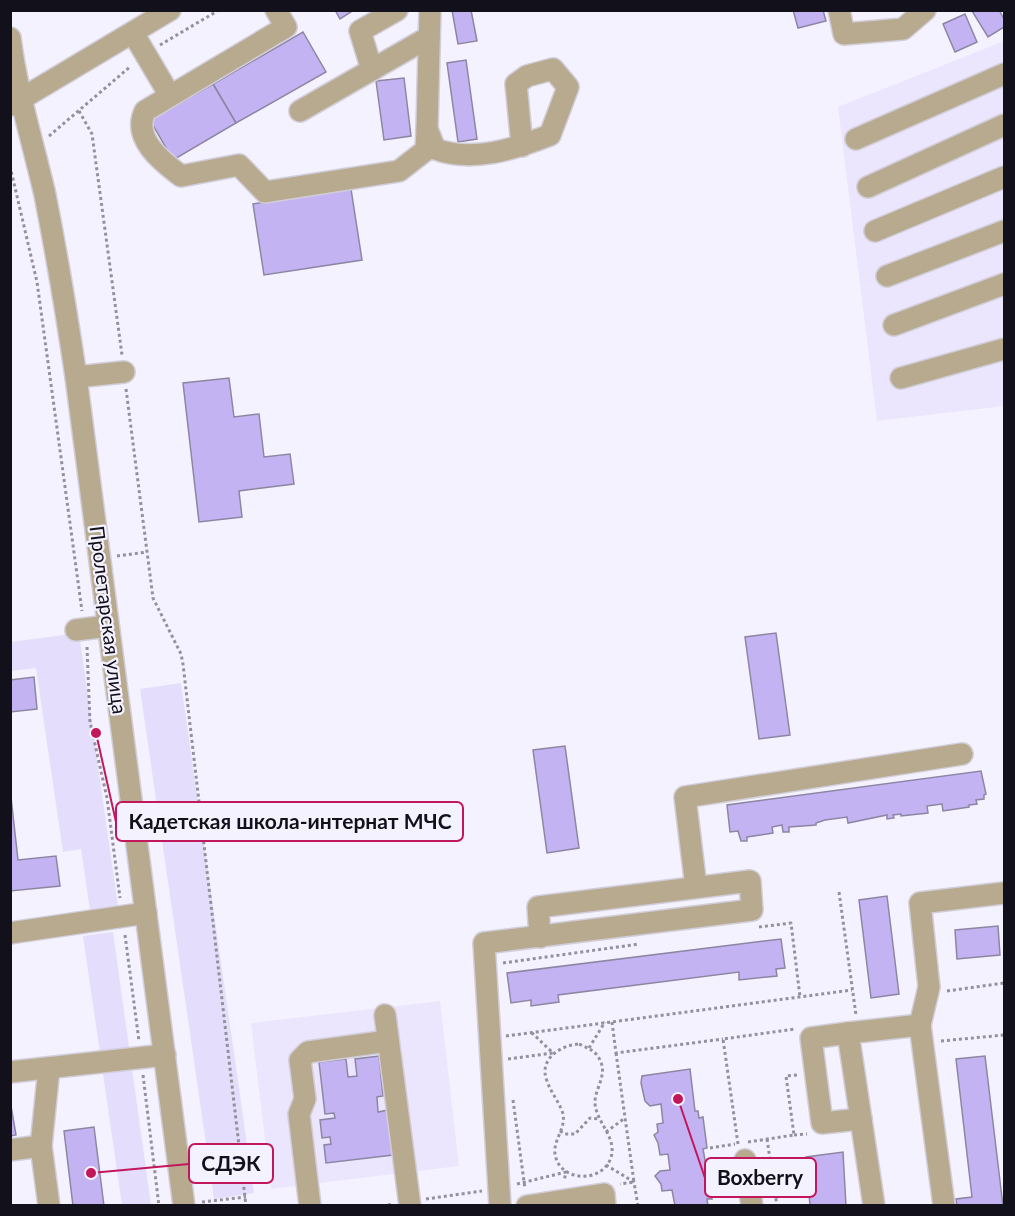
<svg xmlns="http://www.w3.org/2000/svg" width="1015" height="1216" viewBox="0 0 1015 1216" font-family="Lato,sans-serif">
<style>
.built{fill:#ebe6fd}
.green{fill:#e4ddfb}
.building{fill:#c4b3f2;stroke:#8d86a3;stroke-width:1.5}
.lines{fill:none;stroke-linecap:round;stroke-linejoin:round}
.minor-casing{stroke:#d1ceda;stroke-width:24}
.path{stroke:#93919c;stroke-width:3;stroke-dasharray:3 3;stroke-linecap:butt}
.minor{stroke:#b8aa8f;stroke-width:21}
.labels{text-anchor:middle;stroke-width:4.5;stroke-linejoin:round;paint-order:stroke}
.street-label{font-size:20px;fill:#12101a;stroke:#f5f2ff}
.leader{fill:none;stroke:#c2185b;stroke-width:2}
.callout-dot{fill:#c2185b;stroke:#f5f2ff;stroke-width:2}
.callout{fill:#f5f2ff;stroke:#c2185b;stroke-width:2}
.callout-label{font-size:21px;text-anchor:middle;font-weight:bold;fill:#12101a}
</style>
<rect width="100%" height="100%" fill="#f5f2ff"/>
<g class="built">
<path d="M 1004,41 L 1004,406 L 877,421 L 838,107 Z"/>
<path d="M 440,1001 L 459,1166 L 271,1189 L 251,1023 Z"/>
</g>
<g class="green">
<path d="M 79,633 L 118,906 L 90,910 L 81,849 L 63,852 L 36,668 L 11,671 L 10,642 Z"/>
<path d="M 181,683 L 254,1193 L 214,1199 L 140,689 Z"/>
<path d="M 113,932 L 151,1205 L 122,1205 L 83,936 Z"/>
</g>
<g class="building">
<path d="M 335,10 L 354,10 L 340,19 Z"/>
<path d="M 452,10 L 471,10 L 477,41 L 458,44 Z"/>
<path d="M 793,10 L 823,10 L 826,21 L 798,28 Z"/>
<path d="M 999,10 L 1004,19 L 1004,27 L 988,37 L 972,11 Z"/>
<path d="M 965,14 L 977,42 L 955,52 L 943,24 Z"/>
<path d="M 303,32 L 326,72 L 236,123 L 213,84 Z"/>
<path d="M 466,60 L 477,139 L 458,142 L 447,63 Z"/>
<path d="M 404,78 L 411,136 L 384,140 L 376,81 Z"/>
<path d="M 213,84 L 236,123 L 173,160 L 150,120 Z"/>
<path d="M 351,189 L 362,260 L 264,275 L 253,204 Z"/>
<path d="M 229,378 L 234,417 L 259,414 L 264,457 L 290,454 L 294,484 L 239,491 L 242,517 L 199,522 L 183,383 Z"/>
<path d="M 776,633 L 790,735 L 759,739 L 745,637 Z"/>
<path d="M 34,677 L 37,709 L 10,712 L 10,680 Z"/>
<path d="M 565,746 L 579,848 L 547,853 L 533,750 Z"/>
<path d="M 981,771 L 986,794 L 984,795 L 984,799 L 976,800 L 977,804 L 969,805 L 969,807 L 943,811 L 942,804 L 927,806 L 928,813 L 901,816 L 901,814 L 893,815 L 894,818 L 887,819 L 887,815 L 848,823 L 847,817 L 825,820 L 816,823 L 816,825 L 789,827 L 789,832 L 783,832 L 782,825 L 772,827 L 773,833 L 747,837 L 747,841 L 741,841 L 738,831 L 730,832 L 727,805 Z"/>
<path d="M 10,788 L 18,860 L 56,856 L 60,886 L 10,891 Z"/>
<path d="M 887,896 L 899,994 L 871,998 L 859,900 Z"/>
<path d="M 998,926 L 1000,955 L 957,959 L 955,930 Z"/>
<path d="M 781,939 L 785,968 L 776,969 L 777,976 L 739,980 L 739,972 L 558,995 L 559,1002 L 531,1006 L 531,1000 L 511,1003 L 507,973 Z"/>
<path d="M 379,1056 L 383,1096 L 377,1097 L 378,1112 L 388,1110 L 393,1155 L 326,1163 L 324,1145 L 331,1144 L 330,1137 L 322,1138 L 320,1120 L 335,1118 L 334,1113 L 325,1114 L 319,1062 L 346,1059 L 348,1077 L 357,1076 L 355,1059 Z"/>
<path d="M 985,1056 L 1003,1206 L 957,1206 L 956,1199 L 972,1197 L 956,1059 Z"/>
<path d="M 690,1069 L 695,1111 L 698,1111 L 699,1118 L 703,1117 L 707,1148 L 703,1149 L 712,1199 L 707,1199 L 708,1206 L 675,1206 L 672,1190 L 662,1191 L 661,1184 L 655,1176 L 660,1171 L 670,1170 L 668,1154 L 660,1155 L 658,1143 L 654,1135 L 658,1132 L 657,1124 L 663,1123 L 661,1104 L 650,1106 L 645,1101 L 641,1083 L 642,1076 Z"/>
<path d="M 10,1100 L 16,1135 L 10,1136 Z"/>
<path d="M 94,1127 L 104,1206 L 73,1206 L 64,1131 Z"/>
<path d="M 843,1152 L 846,1206 L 810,1206 L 806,1157 Z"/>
</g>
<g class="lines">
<g class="minor-casing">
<g id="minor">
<path d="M 276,10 L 286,27 L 145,111 C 132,138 161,161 181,176 L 239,165 L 265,192 L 399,171 L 426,150 L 427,129"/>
<path d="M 430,10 L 427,129 L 435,149 C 473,163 514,149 550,135 L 568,87 L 553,69 L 527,76 L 516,84 L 522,146"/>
<path d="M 839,10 L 844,34 L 903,29 L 925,10"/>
<path d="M 133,33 L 169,94"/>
<path d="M 10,38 C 17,92 33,143 45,195 C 57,256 67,316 76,377 L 184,1206"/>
<path d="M 372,70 L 360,31 L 397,10"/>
<path d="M 11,105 L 170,10"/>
<path d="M 300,111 L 429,37"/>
<path d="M 856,139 L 1004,74"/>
<path d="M 868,187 L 1004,125"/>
<path d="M 875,231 L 1004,177"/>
<path d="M 887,276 L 1004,231"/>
<path d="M 894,325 L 1004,284"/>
<path d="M 76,377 L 124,372"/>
<path d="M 901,378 L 1004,349"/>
<path d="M 76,630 L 108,626"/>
<path d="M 696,887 L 685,797 L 962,754"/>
<path d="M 10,933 L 146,913"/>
<path d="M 385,1015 L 410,1206"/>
<path d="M 848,1033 L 811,1038 L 822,1123 L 861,1119"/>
<path d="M 10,1072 L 165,1055"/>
<path d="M 41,1146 L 49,1206"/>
<path d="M 10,1150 L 41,1146 L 49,1068"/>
<path d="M 745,1160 L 752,1206"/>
<path d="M 310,1206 L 299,1114 L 305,1099 L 300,1060 L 308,1052 L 388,1041"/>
<path d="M 500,1206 L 484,943 L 752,910 L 750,881 L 538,907 L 540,937"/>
<path d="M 527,1206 L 604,1194 L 605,1206"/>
<path d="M 874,1206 L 848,1033 L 920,1025"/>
<path d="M 944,1206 L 920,1025 L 929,987 L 920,903 L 1004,893"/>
</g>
</g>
<g class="path">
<path d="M 160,45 L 219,10"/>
<path d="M 79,111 L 92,134 L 122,355"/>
<path d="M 49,136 L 131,66"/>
<path d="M 10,166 L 37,282 L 82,611"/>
<path d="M 126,389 L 153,598 L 181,654 L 183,664 L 246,1206"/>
<path d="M 117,556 L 147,552"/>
<path d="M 87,647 L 90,722 L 107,798 L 120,898"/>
<path d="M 839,892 L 856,1015"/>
<path d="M 759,927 L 791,923 L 800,997"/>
<path d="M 125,935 L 139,1041"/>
<path d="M 503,963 L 639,944"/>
<path d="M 947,991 L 1004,983"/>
<path d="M 612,1022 L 616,1053 L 723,1039"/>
<path d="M 506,1036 L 852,990"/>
<path d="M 941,1041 L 1004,1035"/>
<path d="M 579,1044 C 588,1048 596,1051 600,1060 C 608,1076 594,1089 595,1104 C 597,1124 619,1139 610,1160 C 599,1184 559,1181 555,1154 C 553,1140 566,1129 563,1114 C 560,1103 551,1093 547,1081 C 538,1059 561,1045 579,1044 Z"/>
<path d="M 589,1048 L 605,1022"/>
<path d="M 616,1053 L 634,1182 L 620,1184"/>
<path d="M 508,1059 L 553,1053 L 531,1032"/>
<path d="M 143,1075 L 159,1206"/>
<path d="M 513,1100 L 525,1189"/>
<path d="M 560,1131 L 565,1134 L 575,1134 L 590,1118 L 600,1119"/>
<path d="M 606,1132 L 625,1118"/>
<path d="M 794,1135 L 807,1134"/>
<path d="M 767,1139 L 777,1206"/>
<path d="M 748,1142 L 794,1135 L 786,1076 L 798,1075"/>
<path d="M 738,1144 L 723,1039 L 795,1029"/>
<path d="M 710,1148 L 735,1144"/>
<path d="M 606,1165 L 634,1182 L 638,1206"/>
<path d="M 517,1184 L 566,1172 L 564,1181"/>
<path d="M 426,1199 L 482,1191"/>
<path d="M 202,1202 L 246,1197"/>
<path d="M 382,1206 L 393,1204"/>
</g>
<use href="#minor" class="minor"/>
</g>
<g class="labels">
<g class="street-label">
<text transform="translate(108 620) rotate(83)" y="7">Пролетарская улица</text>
</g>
</g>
<path class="leader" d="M96 733L116 822M91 1173L189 1164M678 1099L705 1178"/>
<g class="callout-dot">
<circle cx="96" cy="733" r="6"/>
<circle cx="91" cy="1173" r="6"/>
<circle cx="678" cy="1099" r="6"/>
</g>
<g class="callout">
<rect x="116" y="802" width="347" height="39" rx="6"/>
<rect x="189" y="1144" width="84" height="39" rx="6"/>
<rect x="705" y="1158" width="111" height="39" rx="6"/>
</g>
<g class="callout-label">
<text x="290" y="829">Кадетская школа-интернат МЧС</text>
<text x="231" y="1171">СДЭК</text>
<text x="760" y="1185">Boxberry</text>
</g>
<rect width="1015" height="1216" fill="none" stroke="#12101a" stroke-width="24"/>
</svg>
